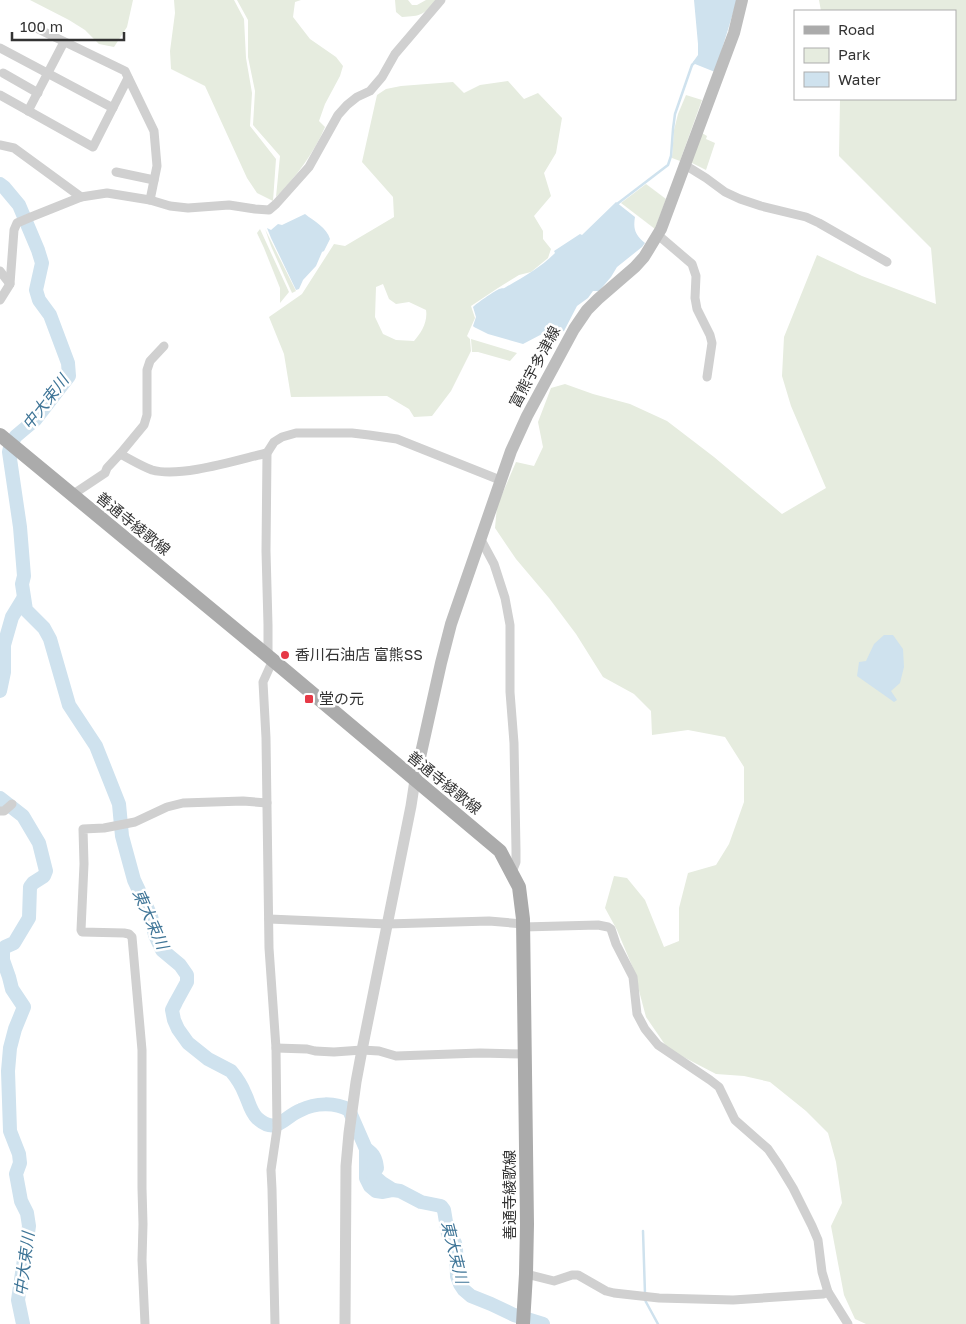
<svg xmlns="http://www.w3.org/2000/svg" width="966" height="1324" viewBox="0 0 966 1324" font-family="'Golos Text','Noto Sans JP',sans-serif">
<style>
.green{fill:#e6ecdf;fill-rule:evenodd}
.water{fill:#cfe2ee}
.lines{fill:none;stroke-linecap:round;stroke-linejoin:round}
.stream{stroke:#cfe2ee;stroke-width:2.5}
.river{stroke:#cfe2ee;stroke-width:14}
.minor{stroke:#d0d0d0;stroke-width:9}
.tertiary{stroke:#d0d0d0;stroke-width:11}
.secondary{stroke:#bdbdbd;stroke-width:12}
.primary{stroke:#ababab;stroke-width:14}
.poi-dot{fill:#e63946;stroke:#fff;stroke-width:2}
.labels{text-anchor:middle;stroke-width:5;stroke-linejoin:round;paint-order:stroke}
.street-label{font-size:15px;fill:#333;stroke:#fff}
.poi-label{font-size:15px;fill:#333;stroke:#fff;text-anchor:start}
.water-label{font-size:16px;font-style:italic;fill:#3f7597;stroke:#fff}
</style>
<rect width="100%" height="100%" fill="#fff"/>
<g class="green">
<path d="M 30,0 L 133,0 L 127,27 L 114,47 L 99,44 L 85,30 L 69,20 Z"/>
<path d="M 174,0 L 234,0 L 244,19 L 246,58 L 252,93 L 250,126 L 276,159 L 273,201 L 257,193 L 247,178 L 205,86 L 171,69 L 170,51 L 175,13 Z"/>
<path d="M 237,0 L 301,0 L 295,2 L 293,17 L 310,39 L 336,57 L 343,66 L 340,76 L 325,104 L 319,121 L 325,127 C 314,153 296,177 276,197 L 280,156 L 253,125 L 255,91 L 248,57 L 248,20 Z"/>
<path d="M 395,0 L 408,0 L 412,5 L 417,5 L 426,0 L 436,0 C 424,15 421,16 402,17 L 396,12 Z"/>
<path d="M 819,0 L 966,0 L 966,1324 L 866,1324 L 855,1319 L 844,1295 L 831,1226 L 842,1203 L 836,1162 L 828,1133 L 806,1111 L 770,1082 L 744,1076 L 716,1074 L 668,1049 L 646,1017 L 633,968 L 617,930 L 605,908 L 614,876 L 627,878 L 645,900 L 664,947 L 679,941 L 679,908 L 688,873 L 716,865 L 729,844 L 744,802 L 744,767 L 725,737 L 688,730 L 652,735 L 651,711 L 634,694 L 603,677 L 576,634 L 549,598 L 516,559 L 495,528 L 497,506 L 516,462 L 534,466 L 543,447 L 538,422 L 551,388 L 565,384 L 593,394 L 630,404 L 667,421 L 714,457 L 782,514 L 826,488 L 791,406 L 782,376 L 784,337 L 817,255 L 862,276 L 936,304 L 931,248 L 839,156 L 840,99 L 955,99 L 955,11 L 821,11 Z"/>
<path d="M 508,81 L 524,99 L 538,93 L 562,118 L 556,153 L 544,173 L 551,196 L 534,216 L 543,231 L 543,239 L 551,249 L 548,258 L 531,272 L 519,275 L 498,288 L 471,306 L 475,318 L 467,336 L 470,339 L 471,351 L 451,391 L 432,416 L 414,417 L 409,409 L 387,396 L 291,397 L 284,354 L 269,317 L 302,294 L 334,244 L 345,246 L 394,217 L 393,197 L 362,162 L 377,95 L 386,89 L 401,86 L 453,82 L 464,93 L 480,85 ZM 383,284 L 389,299 L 396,304 L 409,302 L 426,310 C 428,322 421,333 414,341 L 396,340 L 383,334 L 375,317 L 376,287 Z"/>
<path d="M 686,95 L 702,100 L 680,161 L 672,158 L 674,130 L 678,114 Z"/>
<path d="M 702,133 L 707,136 L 706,139 L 715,143 L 706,170 L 690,162 Z"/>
<path d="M 646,184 L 666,199 L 655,229 L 621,203 Z"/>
<path d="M 260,229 L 289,292 L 280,303 L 280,288 L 264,248 L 257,233 Z"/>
<path d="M 265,229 L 296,291 L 292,293 L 271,246 Z"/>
<path d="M 471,339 L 517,353 L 510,361 L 478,352 L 472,352 Z"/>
</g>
<g class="water">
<path d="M 694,0 L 737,0 L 715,72 L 695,64 L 693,62 L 698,55 L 698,44 Z"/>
<path d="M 616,202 L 635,217 C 633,229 635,235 645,243 L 642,247 L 617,267 L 611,277 L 599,291 L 593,291 L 588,298 L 577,306 L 564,331 L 550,335 L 544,333 L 523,344 L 488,334 L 474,327 L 473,326 L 476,317 L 473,307 C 477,303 493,292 499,289 C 505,287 501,290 506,287 C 524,277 541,267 555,253 L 554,251 L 580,234 L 582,235 Z"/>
<path d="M 305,214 C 314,221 327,228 330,239 L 324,251 L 322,252 L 316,266 L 303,280 L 299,289 L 296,290 L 271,238 L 267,228 L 271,230 L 278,224 L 282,225 Z"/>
<path d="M 884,635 L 893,635 L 903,649 L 904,667 L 900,683 L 891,691 L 897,700 L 894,702 L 857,676 L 859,662 L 866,661 L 874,644 Z"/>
</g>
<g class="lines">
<g class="stream">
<path d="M 617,204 L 668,165 L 671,156 L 673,129 L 675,114 L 692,65 L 695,62"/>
<path d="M 643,1231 L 645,1294"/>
<path d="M 645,1299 L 646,1302 L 658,1324"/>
</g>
<g class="river">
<path d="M 0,184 L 4,187 L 19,205 L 38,250 L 42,263 L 36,290 L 39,300 L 50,315 L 68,363 L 69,376 L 35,420 L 16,436 L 11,443 L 9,452 L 20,527 L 24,576 L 22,584 L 26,610 L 44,628 L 50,639 L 69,705 L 96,746 L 119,804 L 122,836 L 134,880 L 151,916 L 155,935 L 162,950 L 180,965 L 187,975 L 187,982 L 176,1002 L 172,1010 L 174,1020 L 178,1029 L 188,1043 L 208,1059 L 231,1071 C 236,1077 242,1086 245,1094 C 249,1102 250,1111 257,1118 C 277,1136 283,1117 301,1110 C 315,1103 335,1102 349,1110 L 366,1149 L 366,1178 L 370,1186 L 376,1191 L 383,1192 L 393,1190 L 400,1191 L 421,1202 L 441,1206 L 444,1210 L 448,1234 L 455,1243 L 456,1248 L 457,1276 L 460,1284 L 464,1290 L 471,1296 L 491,1304 L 514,1315 L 543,1324"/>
<path d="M 0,691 L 4,672 L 4,645 L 12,617 L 23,599"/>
<path d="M 0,798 L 23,816 L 39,843 L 46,871 L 44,876 L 33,883 L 30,887 L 29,918 L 14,943 L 5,947 L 3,951 L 3,960 L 9,977 L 12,989 L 24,1007 L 15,1029 L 10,1048 L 8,1071 L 10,1131 L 19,1154 L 20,1163 L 16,1174 L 21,1201 L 27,1213 L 29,1226 L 18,1300 L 23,1324"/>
<path d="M 366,1149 C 374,1154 376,1159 377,1168 L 374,1172 L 373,1175 L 382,1183 L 393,1190"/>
</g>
<g class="minor">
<path d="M 34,27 L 125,71 L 154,131 L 157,166 L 150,200"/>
<path d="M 0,48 L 113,108"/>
<path d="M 3,73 L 38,93"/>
<path d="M 0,95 L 93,147 L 128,78"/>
<path d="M 28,111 L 64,42"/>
<path d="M 0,145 L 14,148 L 81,197"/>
<path d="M 685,165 L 706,178 L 725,192 L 740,199 L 761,206 L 806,217 L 819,223 L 887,262"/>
<path d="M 116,172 L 154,180"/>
<path d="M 658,235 L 692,264 L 696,276 L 695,298 L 697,309 L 710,335 L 712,343 L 707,377"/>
<path d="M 0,271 L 10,284"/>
<path d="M 0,300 L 10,284 L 14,230 L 17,223 L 31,217 L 81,197 L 107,193 L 150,200 L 170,206 L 188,208 L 229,205 L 255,209 L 269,210 L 276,204 L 309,167 L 338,115 L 347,105 L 357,97 L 370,91 L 382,77 L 395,54 L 441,0"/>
<path d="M 120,454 C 130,459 141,466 152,470 C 181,478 237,460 267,453"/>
<path d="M 72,495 L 105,473 L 107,468 L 120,454 L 144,425 L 147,415 L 147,370 L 150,361 L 164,346"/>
<path d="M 480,538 L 494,564 L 505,598 L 510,625 L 510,692 L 514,743 L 516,850 L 516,862 L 512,872"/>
<path d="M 268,656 L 268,625 L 266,551 L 267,453 L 274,442 L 282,437 L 296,433 L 352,433 L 369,435 L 397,439 L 500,480"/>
<path d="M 273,660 L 263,682 L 266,738 L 269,948 L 276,1048 L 277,1129 L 271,1170 L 272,1189 L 275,1324"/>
<path d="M 0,811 L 4,811 L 12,804"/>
<path d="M 269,919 L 387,924 L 489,921 L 523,924"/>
<path d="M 523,927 L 598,925 L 608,927 L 611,929 L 616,944 L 633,977 L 637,1014 L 645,1029 L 658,1045 L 710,1080 L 719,1087 L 735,1120 L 768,1149 L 779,1165 L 793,1188 L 812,1226 L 818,1240 L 822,1272 L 828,1292 L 848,1324"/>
<path d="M 276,1048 L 307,1049 L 315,1051 L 334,1052 L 362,1050 L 379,1051 L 396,1056 L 480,1053 L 524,1054"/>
<path d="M 526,1274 L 554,1281 L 572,1275 L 578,1275 L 606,1291 L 614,1293 L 659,1298 L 733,1300 L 823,1294 L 828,1292"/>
<path d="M 145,1324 L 142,1260 L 143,1224 L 142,1188 L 142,1050 L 132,937 L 129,934 L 124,933 L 82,932 L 81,930 L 84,864 L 83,829 L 104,828 L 135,822 L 167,807 L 183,803 L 243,801 L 267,803"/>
</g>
<path class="tertiary" d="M 345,1324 L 346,1166 L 349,1133 L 356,1082 L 362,1050 L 411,806 L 415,780"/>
<path class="secondary" d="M 415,780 L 441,663 L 451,624 L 511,451 L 527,416 L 574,329 L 587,310 L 598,299 L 635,267 L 644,257 L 661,229 L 734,33 L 742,0"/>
<path class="primary" d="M 0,435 L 275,662 L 500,851 L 519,887 L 523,919 L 527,1224 L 526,1274 L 523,1324"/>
</g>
<g class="poi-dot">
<circle cx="285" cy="655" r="5"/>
<rect x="304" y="694" width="10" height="10" rx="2.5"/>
</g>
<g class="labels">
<g class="street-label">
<text transform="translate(535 367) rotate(-62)" y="5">富熊宇多津線</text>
<text transform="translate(133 524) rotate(39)" y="5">善通寺綾歌線</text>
<text transform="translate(444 783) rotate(39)" y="5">善通寺綾歌線</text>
<text transform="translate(510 1195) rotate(-90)" y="5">善通寺綾歌線</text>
</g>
<g class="poi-label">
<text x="295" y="660">香川石油店 富熊SS</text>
<text x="319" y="704">堂の元</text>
</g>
<g class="water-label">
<text transform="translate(45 402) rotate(-52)" y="6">中大束川</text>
<text transform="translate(151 919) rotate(66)" y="6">東大束川</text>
<text transform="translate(455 1252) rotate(76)" y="6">東大束川</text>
<text transform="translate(24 1264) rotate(-83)" y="6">中大束川</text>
</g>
</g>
<rect x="794" y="10" width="162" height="90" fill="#ffffff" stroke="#adadad"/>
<rect x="804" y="26" width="25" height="8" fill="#ababab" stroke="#adadad"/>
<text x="838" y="35" font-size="15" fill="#333333">Road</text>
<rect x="804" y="48" width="25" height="15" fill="#e6ecdf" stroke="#adadad"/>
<text x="838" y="60" font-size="15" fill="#333333">Park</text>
<rect x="804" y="72" width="25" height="15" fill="#cfe2ee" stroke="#adadad"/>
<text x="838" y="85" font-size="15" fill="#333333">Water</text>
<path d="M12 32v8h112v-8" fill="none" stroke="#333333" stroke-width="2.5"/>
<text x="20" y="32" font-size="15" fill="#333333" stroke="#ffffff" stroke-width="4" paint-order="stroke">100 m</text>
</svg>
